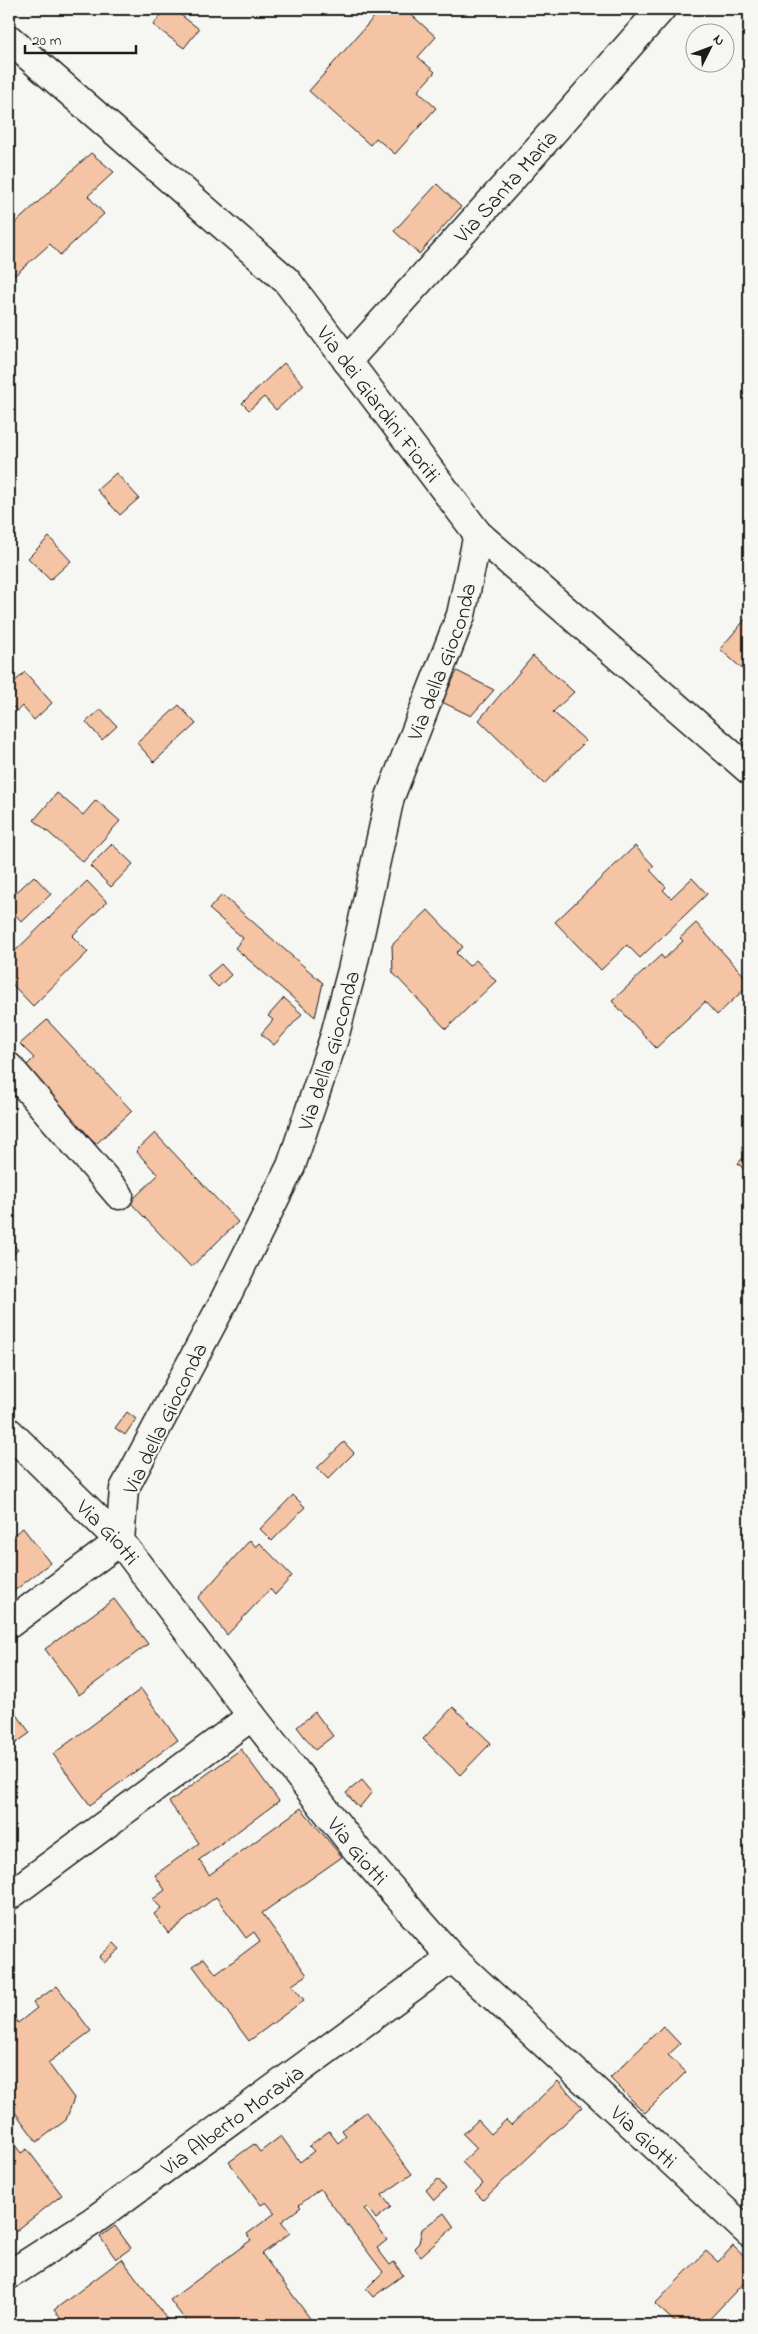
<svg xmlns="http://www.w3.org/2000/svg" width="758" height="2334" viewBox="0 0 758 2334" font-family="'Indie Flower',sans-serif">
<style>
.building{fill:#f4c4a4;stroke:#1c1c1c}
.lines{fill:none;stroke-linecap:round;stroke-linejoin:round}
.street-casing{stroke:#1c1c1c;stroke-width:31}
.street{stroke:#f6f6f2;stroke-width:28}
.labels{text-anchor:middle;stroke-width:4.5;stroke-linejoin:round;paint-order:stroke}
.street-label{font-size:22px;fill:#1c1c1c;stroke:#f6f6f2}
</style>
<rect width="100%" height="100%" fill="#f6f6f2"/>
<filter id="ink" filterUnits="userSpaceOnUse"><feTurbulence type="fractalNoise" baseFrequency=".02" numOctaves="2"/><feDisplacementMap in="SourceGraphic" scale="10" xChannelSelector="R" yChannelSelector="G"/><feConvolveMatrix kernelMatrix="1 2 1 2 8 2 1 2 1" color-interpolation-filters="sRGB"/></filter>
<g filter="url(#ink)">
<g class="building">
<path d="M 166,9 L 173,9 L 199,29 L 184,48 L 153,25 Z"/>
<path d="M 381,9 L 405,9 L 436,37 L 418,57 L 435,72 L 418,91 L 436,108 L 395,154 L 376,138 L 370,145 L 309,91 Z"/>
<path d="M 91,153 L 114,172 L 88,196 L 104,214 L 60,255 L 50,244 L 15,275 L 9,268 L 9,229 Z"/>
<path d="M 437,184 L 461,207 L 419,254 L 394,231 Z"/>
<path d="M 284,363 L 304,385 L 276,410 L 264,397 L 249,410 L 242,403 Z"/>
<path d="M 116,473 L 139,498 L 120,515 L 97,490 Z"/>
<path d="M 49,537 L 71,561 L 50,580 L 28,558 Z"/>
<path d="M 749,615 L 749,675 L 720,649 Z"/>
<path d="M 533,656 L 574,692 L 553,712 L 586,741 L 544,784 L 479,720 Z"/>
<path d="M 457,671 L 494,690 L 471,716 L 442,702 Z"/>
<path d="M 25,672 L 52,703 L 34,720 L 22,706 L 17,711 L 14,707 L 9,711 L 9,687 Z"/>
<path d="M 179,705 L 196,724 L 154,762 L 137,743 Z"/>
<path d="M 101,709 L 117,726 L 102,740 L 86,722 Z"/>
<path d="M 57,793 L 83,815 L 96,800 L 120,821 L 83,862 L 34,820 Z"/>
<path d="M 112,844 L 133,864 L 111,887 L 90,866 Z"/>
<path d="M 635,846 L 654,866 L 650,870 L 666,887 L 663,890 L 671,898 L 692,878 L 707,894 L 640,958 L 627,945 L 601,970 L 555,922 Z"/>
<path d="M 34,876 L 51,894 L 22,922 L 9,908 L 9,899 Z"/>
<path d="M 87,881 L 107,902 L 72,936 L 88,952 L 33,1006 L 9,981 L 9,957 Z"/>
<path d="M 222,895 L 323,983 L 315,1017 L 235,948 L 243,938 L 209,909 Z"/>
<path d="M 428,910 L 463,947 L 456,953 L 469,966 L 476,960 L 496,981 L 446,1029 L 393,973 L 392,945 Z"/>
<path d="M 696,923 L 749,981 L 749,985 L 717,1015 L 705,1002 L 656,1048 L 612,1001 L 661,955 L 664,959 L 683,941 L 680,938 Z"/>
<path d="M 221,964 L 231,975 L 218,987 L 207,976 Z"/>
<path d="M 284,998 L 302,1014 L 274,1045 L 261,1034 L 273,1020 L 268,1016 Z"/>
<path d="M 47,1020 L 132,1111 L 96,1144 L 81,1127 L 75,1133 L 56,1113 L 61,1107 L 24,1068 L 34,1058 L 20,1044 Z"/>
<path d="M 155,1133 L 238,1222 L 191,1267 L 130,1202 L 158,1175 L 136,1151 Z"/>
<path d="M 749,1152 L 749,1176 L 738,1163 Z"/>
<path d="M 9,1240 L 18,1250 L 9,1258 Z"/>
<path d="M 127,1412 L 136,1419 L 125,1435 L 115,1428 Z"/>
<path d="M 344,1442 L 354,1453 L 328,1479 L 317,1468 Z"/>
<path d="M 293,1495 L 305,1507 L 272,1541 L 260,1529 Z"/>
<path d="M 23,1528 L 50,1563 L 9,1595 L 9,1536 L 10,1537 Z"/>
<path d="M 250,1540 L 256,1547 L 260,1543 L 292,1576 L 275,1595 L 270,1589 L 227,1635 L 198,1598 Z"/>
<path d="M 114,1599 L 148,1644 L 79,1695 L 45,1649 Z"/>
<path d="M 141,1689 L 178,1740 L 90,1805 L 53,1754 Z"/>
<path d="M 9,1703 L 30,1733 L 9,1748 Z"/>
<path d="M 453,1707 L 491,1743 L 460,1775 L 423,1739 Z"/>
<path d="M 315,1712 L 333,1736 L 315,1750 L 297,1727 Z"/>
<path d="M 241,1749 L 279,1801 L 199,1860 L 209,1875 L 301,1808 L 342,1857 L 262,1913 L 307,1975 L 292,1985 L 304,2000 L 249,2041 L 193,1966 L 204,1958 L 216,1974 L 260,1941 L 254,1932 L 246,1938 L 216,1897 L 168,1933 L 154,1914 L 161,1908 L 153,1899 L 165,1890 L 155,1875 L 199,1843 L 169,1802 Z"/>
<path d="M 362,1780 L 372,1792 L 359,1808 L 346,1793 Z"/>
<path d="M 114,1943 L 120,1949 L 104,1963 L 99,1957 Z"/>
<path d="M 57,1986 L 91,2031 L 48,2063 L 74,2098 L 66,2120 L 37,2142 L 9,2104 L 9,2019 L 13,2016 L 18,2023 L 37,2008 L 33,2003 Z"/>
<path d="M 663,2026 L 680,2044 L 668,2055 L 686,2072 L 645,2113 L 610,2078 Z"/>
<path d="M 558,2081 L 582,2107 L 483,2200 L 475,2192 L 483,2184 L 462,2162 L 477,2148 L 463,2134 L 478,2120 L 491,2134 L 506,2120 L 511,2125 Z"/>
<path d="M 366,2112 L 412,2174 L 382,2195 L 391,2207 L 376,2219 L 367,2207 L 364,2209 L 387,2240 L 377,2248 L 390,2265 L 394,2262 L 403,2275 L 373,2297 L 366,2289 L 383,2272 L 320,2189 L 299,2205 L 301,2207 L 281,2222 L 290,2233 L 262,2254 L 315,2325 L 189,2325 L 170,2300 L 251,2240 L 247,2234 L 275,2213 L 266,2202 L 261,2205 L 229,2162 L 254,2144 L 260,2152 L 281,2136 L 300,2162 L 314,2151 L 309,2146 L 329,2131 L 338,2143 L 346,2136 L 342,2130 Z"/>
<path d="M 14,2144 L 21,2153 L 27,2149 L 62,2195 L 16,2231 L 9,2222 L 9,2147 Z"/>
<path d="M 438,2179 L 446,2189 L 434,2200 L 426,2190 Z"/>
<path d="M 444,2213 L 454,2227 L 421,2256 L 414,2248 L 419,2243 L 422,2229 Z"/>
<path d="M 115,2226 L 131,2248 L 116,2259 L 100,2237 Z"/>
<path d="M 733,2246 L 749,2261 L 749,2277 L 704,2325 L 678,2325 L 655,2304 L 706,2251 L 718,2262 Z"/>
<path d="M 122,2259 L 169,2322 L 164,2325 L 66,2325 L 54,2310 Z"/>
</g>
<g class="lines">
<g class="street-casing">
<g id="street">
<path id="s1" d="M 9,39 L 287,281 L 478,534 L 749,770"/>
<path id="s2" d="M 347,361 L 514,176 L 661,9"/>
<path d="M 9,1067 L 119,1195"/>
<path id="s3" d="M 9,1432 L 120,1541 L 252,1716 L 357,1850 L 452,1958 L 749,2233"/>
<path id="s4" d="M 9,1624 L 120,1541 L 124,1489 L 223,1303 L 291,1166 L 334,1038 L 352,970 L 390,797 L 461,615 L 478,534"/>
<path d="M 9,1896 L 252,1716"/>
<path id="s5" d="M 9,2275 L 93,2221 L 452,1958"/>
</g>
</g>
<use href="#street" class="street"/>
</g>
</g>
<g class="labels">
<g class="street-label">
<text dy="8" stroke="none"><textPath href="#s2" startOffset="236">Via Santa Maria</textPath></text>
<text dy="8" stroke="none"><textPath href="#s1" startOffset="522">Via dei Giardini Fioriti</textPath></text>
<text dy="8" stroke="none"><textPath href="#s4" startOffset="1082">Via della Gioconda</textPath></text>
<text dy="8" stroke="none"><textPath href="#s4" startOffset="676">Via della Gioconda</textPath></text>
<text transform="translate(164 1418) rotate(-64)" y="8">Via della Gioconda</text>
<text dy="8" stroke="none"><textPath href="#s3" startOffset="141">Via Giotti</textPath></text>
<text dy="8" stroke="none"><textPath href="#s3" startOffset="546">Via Giotti</textPath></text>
<text dy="8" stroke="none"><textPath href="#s5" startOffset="272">Via Alberto Moravia</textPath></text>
<text dy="8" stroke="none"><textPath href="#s3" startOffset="951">Via Giotti</textPath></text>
</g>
</g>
<rect width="758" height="2334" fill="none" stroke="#f6f6f2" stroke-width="30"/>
<rect x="15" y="15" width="728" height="2304" fill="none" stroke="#1c1c1c" stroke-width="2" filter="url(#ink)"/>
<g transform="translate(710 48) rotate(48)"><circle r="24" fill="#f6f6f2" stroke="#9f9f9c"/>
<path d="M0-4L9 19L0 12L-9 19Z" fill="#1c1c1c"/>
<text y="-8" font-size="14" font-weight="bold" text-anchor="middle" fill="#1c1c1c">N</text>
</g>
<path d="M25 45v8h111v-8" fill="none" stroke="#1c1c1c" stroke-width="2.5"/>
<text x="32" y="45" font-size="15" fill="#1c1c1c" stroke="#f6f6f2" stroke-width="4" paint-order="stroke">20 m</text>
</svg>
